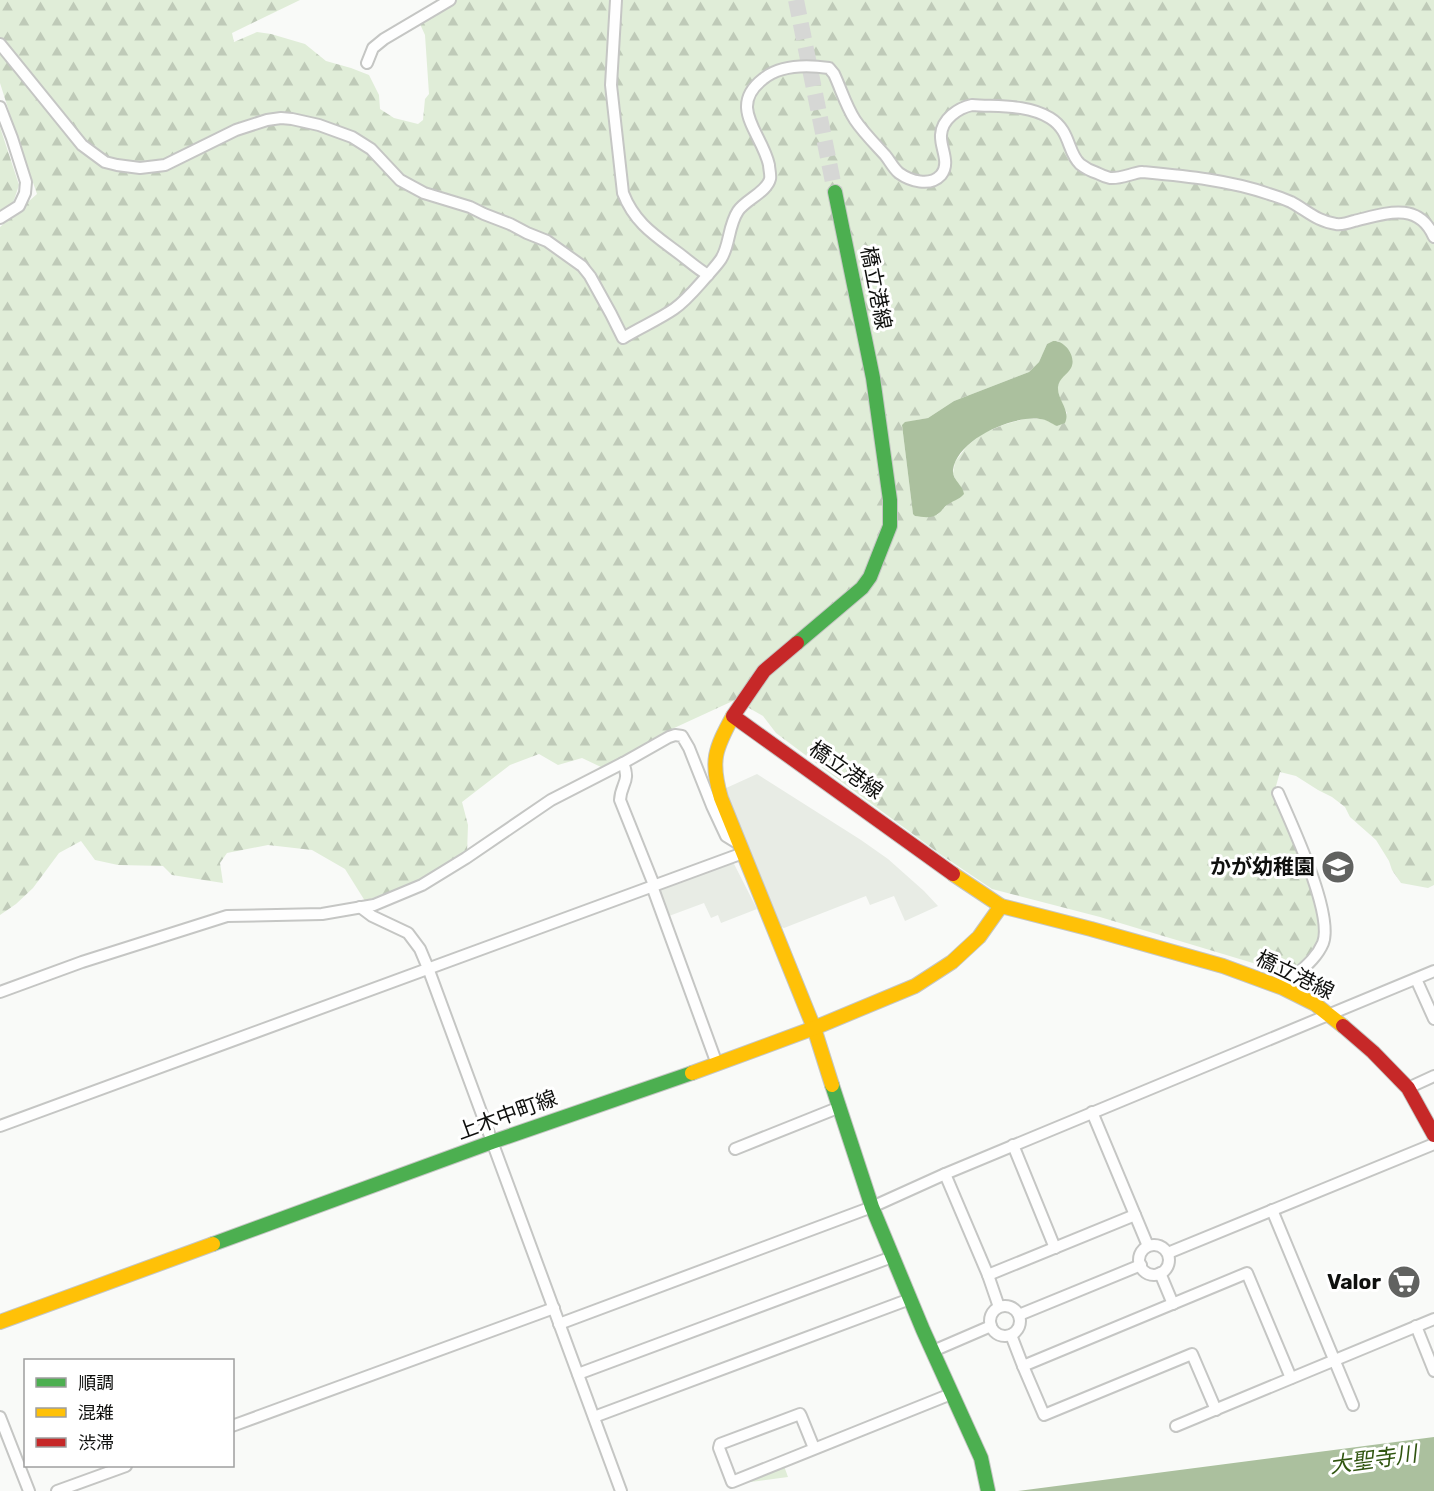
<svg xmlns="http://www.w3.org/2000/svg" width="1434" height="1491" viewBox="0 0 1434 1491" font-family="Rubik,'Noto Sans JP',sans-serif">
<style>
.built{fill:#e8ece5}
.green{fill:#e0edd8}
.forest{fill:url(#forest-firs);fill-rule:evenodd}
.water{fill:#abc09e}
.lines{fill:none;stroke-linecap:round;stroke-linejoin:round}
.primary-tunnel{stroke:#d6d7d5;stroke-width:16;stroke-dasharray:16 8;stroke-linecap:butt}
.street-casing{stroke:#c5c6c4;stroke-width:14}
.fast-casing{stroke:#c5c6c4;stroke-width:16}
.slow-casing{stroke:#c5c6c4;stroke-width:16}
.jam-casing{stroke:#c5c6c4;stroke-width:16}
.street{stroke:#fefefe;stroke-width:10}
.fast{stroke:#4caf50;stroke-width:14}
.slow{stroke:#ffc107;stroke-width:14}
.jam{stroke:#c62828;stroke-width:14}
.labels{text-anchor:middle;stroke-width:6;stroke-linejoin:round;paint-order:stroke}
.street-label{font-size:21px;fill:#0f100e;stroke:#fff}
.poi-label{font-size:21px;font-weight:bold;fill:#0f100e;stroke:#fff;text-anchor:end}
.water-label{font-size:22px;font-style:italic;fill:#305510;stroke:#fff}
</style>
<defs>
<pattern id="forest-firs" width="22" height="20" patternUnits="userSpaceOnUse" patternTransform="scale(1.5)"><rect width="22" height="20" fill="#e0edd8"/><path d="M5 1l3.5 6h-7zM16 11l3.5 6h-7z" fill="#bfcab8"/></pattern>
</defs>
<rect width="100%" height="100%" fill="#f9faf8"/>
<g class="built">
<path d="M 757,774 L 861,840 L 888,859 L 924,891 L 938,906 L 905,921 L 894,896 L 870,905 L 866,896 L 784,928 L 781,927 L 732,813 L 724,789 Z"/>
<path d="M 733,862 L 757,909 L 721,923 L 718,915 L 711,918 L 704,903 L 669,916 L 660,894 L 661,890 Z"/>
</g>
<path class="green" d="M 784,1466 L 788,1477 L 735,1484 Z"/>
<g class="forest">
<path d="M 0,0 L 300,0 L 232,33 L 234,42 L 257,32 L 271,34 L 305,44 L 326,61 L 351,68 L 369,75 L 379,95 L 380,109 L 394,118 L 418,124 L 423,120 L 425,99 L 429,94 L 425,35 L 420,24 L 429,19 L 456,0 L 1434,0 L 1434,885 L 1428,888 L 1401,883 L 1392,870 L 1389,861 L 1376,840 L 1350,817 L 1345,807 L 1332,797 L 1318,790 L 1296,776 L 1280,772 L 1274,793 L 1315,898 L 1320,918 L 1319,944 L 1307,959 L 1299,966 L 1286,973 L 1100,917 L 992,889 L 940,854 L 816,763 L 776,733 L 763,716 L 735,700 L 672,729 L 626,756 L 601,767 L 582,758 L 558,765 L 539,754 L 510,765 L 462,802 L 468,825 L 467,853 L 421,880 L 365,901 L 345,869 L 312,850 L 268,845 L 227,853 L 220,863 L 223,883 L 172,875 L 163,866 L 118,865 L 95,860 L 81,841 L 59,853 L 33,888 L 16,904 L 0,915 L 0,227 L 37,194 L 20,146 L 0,83 ZM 1053,341 L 1058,341 C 1066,352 1079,361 1066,373 C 1063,376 1059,380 1058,385 C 1056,393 1063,405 1067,413 L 1058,426 L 1044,419 L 1024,419 L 1006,424 L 983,433 L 967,446 L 955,462 L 953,474 L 955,478 L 947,505 L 937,515 L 913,514 L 902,425 L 917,420 L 928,418 L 954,401 L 1029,372 L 1039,362 L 1047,344 Z"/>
<path d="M 0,127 L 19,185 L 13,203 L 0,210 Z"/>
</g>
<g class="water">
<path d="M 1053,341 C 1065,340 1077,357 1071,368 C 1067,375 1059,378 1058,387 C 1057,400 1071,410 1065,423 L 1057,426 C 1052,424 1046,419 1040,419 C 1013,415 957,439 953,470 C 952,480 963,485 964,494 C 959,500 952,501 947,505 C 944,507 942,511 939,513 C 933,519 923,517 915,516 L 913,514 L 902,425 L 905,422 L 928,418 L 954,401 L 1029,372 L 1039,362 L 1047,344 Z"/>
<path d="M 1434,1437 L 1434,1491 L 1018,1491 Z"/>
</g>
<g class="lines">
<path class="primary-tunnel" d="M 796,0 L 835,192"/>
<g class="street-casing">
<g id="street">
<path d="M 616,0 L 611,85 L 623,193 C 635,224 656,236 681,255 C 690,262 698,269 708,275"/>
<path d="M 0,44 L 82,145 L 105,162 L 117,165 L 140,168 L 165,165 L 236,130 L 267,120 L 281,118 L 292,119 L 319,125 L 352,137 L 371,149 L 400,180 L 411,186 L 424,193 L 470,207 L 484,214 L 510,224 L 527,233 L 547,241 L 582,266 L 590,276 L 611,314 L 623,338 C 639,328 658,320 674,309 C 687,300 697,287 707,276 C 712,270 717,265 721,259 C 730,245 728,226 738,211 C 745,200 767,192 770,179 C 771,175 769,169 769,165 C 762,133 727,107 763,79 C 780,65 808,65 829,68 L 834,74 C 841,89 846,106 855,120 C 863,132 875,144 885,155 C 890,161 893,168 899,173 C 910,181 930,187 941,175 C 951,163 940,148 941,135 C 942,119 958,108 972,105 C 998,107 1027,104 1050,118 C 1071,131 1067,152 1080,164 C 1085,168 1091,171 1097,173 C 1101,175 1106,177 1110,178 C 1121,179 1132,173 1142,172 C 1184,176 1229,180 1269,194 C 1276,196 1284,199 1291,202 C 1306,210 1318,222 1336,224 C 1342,225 1348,223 1354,221 C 1384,214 1418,200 1434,237"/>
<path d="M 367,63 L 373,48 L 384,39 L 450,0"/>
<path d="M 0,107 L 12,138 L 26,182 L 25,193 L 19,206 L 0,218"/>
<path d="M 623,763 C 631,782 621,783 620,800 L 654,885"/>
<path d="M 1278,793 C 1291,823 1334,914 1323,943 C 1315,962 1296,973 1283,988"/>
<path d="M 652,886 L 717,1064"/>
<path d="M 360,907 L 372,916 L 408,933 L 420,949 L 428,968 L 621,1491"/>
<path d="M 1416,979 L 1434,1019"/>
<path d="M 0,992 L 82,962 L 227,916 L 322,914 L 374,905 L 422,885 L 466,858 L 551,800 L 623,763 L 669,737 L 675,735 L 682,736 L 689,748 L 712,806 L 726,836 L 739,844"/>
<path d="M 1408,1088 L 1434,1076"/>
<path d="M 1092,1112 L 1148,1246"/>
<path d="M 0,1126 L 743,853"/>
<path d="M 1013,1145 L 1055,1248"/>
<path d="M 735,1149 L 840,1107"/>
<path d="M 945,1174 L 988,1275 L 999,1307"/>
<path d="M 1272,1210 L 1353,1405"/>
<circle cx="1154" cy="1260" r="15"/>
<path d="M 1168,1253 L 1434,1144"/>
<path d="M 1160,1273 L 1173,1304"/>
<path d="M 988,1275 L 1135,1215"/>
<circle cx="1005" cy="1321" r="15"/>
<path d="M 1019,1315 L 1141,1265"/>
<path d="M 559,1324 L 872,1207 L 945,1174 L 1434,971"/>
<path d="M 1416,1326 L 1434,1371"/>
<path d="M 1011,1335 L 1023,1366 L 1044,1415 L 1192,1354 L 1216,1410"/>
<path d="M 933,1351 L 991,1326"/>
<path d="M 1023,1366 L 1247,1273 L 1291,1378"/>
<path d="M 578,1374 L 892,1257"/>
<path d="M 0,1417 L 29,1491"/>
<path d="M 594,1417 L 910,1299"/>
<path d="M 232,1426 L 554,1308"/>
<path d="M 1176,1426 L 1434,1319"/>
<path d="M 814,1448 L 801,1416 L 800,1414 L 720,1444 L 719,1448 L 732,1482 L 951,1394"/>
<path d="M 57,1491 L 126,1466"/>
</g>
</g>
<g class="fast-casing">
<g id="fast">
<path d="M 797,643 L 862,588 L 870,577 L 890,526 L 890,500 L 873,378 L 835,192"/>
<path d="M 832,1085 L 872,1207 L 923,1330 L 981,1458 L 988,1491"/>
<path d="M 213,1244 L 492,1142 L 692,1073"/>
</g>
</g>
<g class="slow-casing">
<g id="slow">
<path d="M 733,716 C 715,749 710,761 721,798 L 814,1028 L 832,1085"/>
<path d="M 953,874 L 1001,906 L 1091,929 L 1223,966 L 1283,988 L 1315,1004 L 1343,1026"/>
<path d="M 692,1073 L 814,1028 L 915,986 L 952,962 L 979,937 L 1001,906"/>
<path d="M 0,1322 L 213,1244"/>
</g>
</g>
<g class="jam-casing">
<g id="jam">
<path d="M 797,643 L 764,671 L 733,716 L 953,874"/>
<path d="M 1343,1026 L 1373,1052 L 1408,1088 L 1434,1135"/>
</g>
</g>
<use href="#street" class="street"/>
<use href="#fast" class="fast"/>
<use href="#slow" class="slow"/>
<use href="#jam" class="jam"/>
</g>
<defs>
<g id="school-disc" transform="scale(1.725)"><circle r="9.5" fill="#616260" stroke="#fff"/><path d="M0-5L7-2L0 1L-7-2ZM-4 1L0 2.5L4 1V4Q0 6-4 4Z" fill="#fff"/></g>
<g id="supermarket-disc" transform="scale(1.725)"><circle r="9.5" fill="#616260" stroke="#fff"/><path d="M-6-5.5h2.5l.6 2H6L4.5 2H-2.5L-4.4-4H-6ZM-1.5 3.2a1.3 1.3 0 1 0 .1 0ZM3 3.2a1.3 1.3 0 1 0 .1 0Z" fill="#fff"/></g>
</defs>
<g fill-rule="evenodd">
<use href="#school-disc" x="1338" y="867"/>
<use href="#supermarket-disc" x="1404" y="1282"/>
</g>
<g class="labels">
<g class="street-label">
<text transform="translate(876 288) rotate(79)" y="7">橋立港線</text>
<text transform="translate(846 770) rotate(35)" y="7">橋立港線</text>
<text transform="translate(1295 975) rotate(26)" y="7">橋立港線</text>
<text transform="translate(507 1115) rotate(-20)" y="7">上木中町線</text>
</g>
<g class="poi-label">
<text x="1315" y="874">かが幼稚園</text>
<text x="1381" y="1289">Valor</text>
</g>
<g class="water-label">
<text transform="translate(1373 1459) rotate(-8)" y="8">大聖寺川</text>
</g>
</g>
<rect x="24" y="1359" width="210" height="108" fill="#ffffff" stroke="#9f9f9f" stroke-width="1.5"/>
<rect x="36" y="1378" width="30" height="9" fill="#4caf50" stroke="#9f9f9f" stroke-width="1.5"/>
<text x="78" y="1389" font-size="18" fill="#0f100e">順調</text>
<rect x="36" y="1408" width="30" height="9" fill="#ffc107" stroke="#9f9f9f" stroke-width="1.5"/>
<text x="78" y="1419" font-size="18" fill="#0f100e">混雑</text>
<rect x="36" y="1438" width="30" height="9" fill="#c62828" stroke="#9f9f9f" stroke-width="1.5"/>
<text x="78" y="1449" font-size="18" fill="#0f100e">渋滞</text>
</svg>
